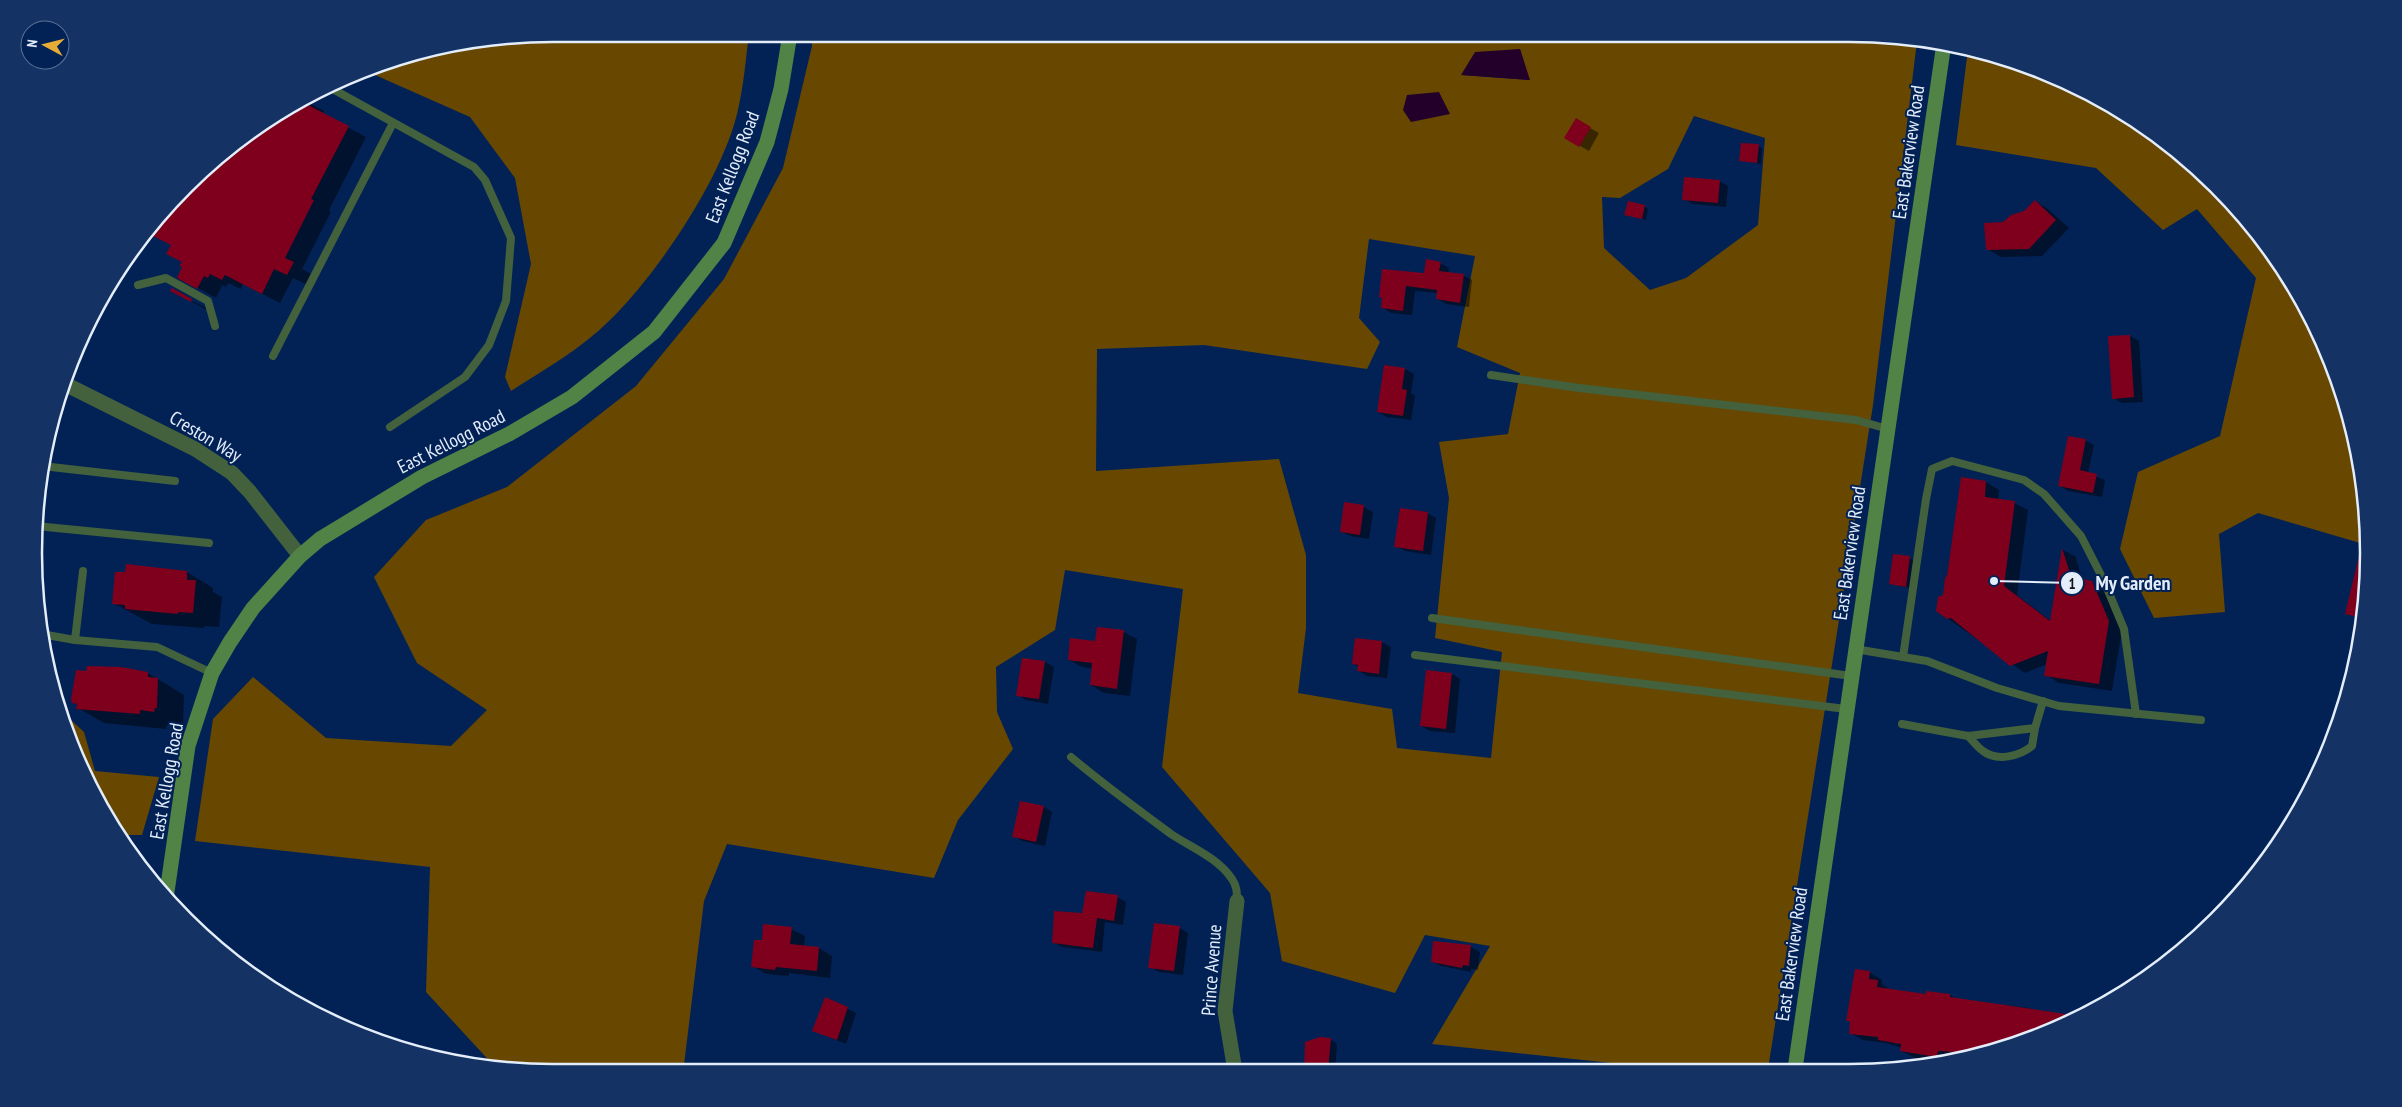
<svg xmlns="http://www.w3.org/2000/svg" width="2402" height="1107" viewBox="0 0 2402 1107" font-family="'PT Sans Narrow',sans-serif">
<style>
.green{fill:#684800;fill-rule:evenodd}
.water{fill:#22002a}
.shadow{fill:#0007}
.building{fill:#7f001d}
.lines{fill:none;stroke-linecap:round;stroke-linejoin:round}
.lane{stroke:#43613c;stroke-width:8}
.street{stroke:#43613c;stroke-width:15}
.secondary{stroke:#518246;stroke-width:15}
.labels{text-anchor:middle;stroke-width:4;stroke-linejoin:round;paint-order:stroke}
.street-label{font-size:19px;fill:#e4edfa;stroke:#022256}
.rim{fill:none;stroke:#e4edfa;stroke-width:2.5}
.leader{fill:none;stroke:#e4edfa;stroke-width:2}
.callout-dot{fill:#e4edfa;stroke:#022256;stroke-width:2}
.mark-label{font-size:15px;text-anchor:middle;font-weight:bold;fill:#111}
.callout-label{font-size:20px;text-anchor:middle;font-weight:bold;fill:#e4edfa;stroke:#022256;stroke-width:4;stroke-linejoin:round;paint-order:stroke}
</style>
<rect width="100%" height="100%" fill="#022256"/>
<g class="green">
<path d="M 553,34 L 749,34 C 746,57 744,82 739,105 C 726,173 659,272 610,320 C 581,349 545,369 511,391 L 505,377 L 531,264 L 515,178 L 470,117 L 366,71 C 425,44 489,40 553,34 Z"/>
<path d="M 811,34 L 1849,34 L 1917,41 L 1873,405 L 1768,1069 L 1677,1070 L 1432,1044 L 1490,946 L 1425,935 L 1395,993 L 1282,961 L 1270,893 L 1162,767 L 1183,589 L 1065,570 L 1055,630 L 996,667 L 997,712 L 1013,749 L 958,820 L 934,878 L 727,844 L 704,901 L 683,1073 L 553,1073 L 495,1067 L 426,992 L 430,867 L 195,841 L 213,719 L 253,677 L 326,738 L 451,746 L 487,710 L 417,663 L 374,577 L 426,520 L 507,487 L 636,386 L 724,279 L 783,168 L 812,46 ZM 1520,49 L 1529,80 L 1462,75 ZM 1694,116 L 1765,138 L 1758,225 L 1686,278 L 1650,290 L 1604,248 L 1602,197 L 1620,198 L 1668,169 ZM 1369,239 L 1475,256 L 1457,347 L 1520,373 L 1508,434 L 1439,442 L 1449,498 L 1435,638 L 1502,652 L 1491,758 L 1397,748 L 1392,709 L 1298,693 L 1306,628 L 1306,555 L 1279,459 L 1096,471 L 1097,349 L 1204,345 L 1367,369 L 1380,342 L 1359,318 Z"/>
<path d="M 1968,49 L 2047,73 L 2137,121 L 2216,186 L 2280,264 L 2329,354 L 2358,452 L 2367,545 L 2258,513 L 2219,534 L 2225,612 L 2154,618 L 2120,549 L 2138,472 L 2220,436 L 2256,278 L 2197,209 L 2163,230 L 2096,168 L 1956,145 Z"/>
<path d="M 58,708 L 84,732 L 95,771 L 159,777 L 142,835 L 119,835 L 103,813 L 61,721 Z"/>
</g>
<g class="water">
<path d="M 1520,49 L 1530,80 L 1461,75 L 1475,52 Z"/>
<path d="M 1439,92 L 1450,114 L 1411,122 L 1403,110 L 1407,95 Z"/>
</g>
<g class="shadow">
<path d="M 302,99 L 324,111 L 323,114 L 366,137 L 329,210 L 331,212 L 302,269 L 311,274 L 306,284 L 293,278 L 280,303 L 243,284 L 241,289 L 228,283 L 226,287 L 222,285 L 216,298 L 178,277 L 184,267 L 183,262 L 172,245 L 147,232 L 163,211 L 211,163 Z"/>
<path d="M 1576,120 L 1599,133 L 1589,151 L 1566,138 Z"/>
<path d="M 1758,146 L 1762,148 L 1761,164 L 1740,160 Z"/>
<path d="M 1719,181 L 1728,186 L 1726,207 L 1693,204 L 1684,199 Z"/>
<path d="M 2035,201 L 2048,209 L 2069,228 L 2042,256 L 2001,257 L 1987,249 L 2004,223 L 2025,212 Z"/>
<path d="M 1644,206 L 1648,209 L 1646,220 L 1626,214 Z"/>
<path d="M 1440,263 L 1449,268 L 1448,273 L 1463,275 L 1472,280 L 1469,307 L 1446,304 L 1438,299 L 1438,293 L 1415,291 L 1412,315 L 1391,313 L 1383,308 L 1383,299 L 1425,274 Z"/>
<path d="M 193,301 L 210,310 L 209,311 L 192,302 Z"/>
<path d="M 2130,336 L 2139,341 L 2143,402 L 2122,403 L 2113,398 Z"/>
<path d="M 1405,369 L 1414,374 L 1411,393 L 1415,396 L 1411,420 L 1387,417 L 1378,412 Z"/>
<path d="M 2085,440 L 2094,445 L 2088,473 L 2105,480 L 2102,497 L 2068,491 L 2059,485 Z"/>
<path d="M 1986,482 L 1999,490 L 1998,500 L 2014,503 L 2028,510 L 2017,595 L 2051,621 L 2063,550 L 2076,557 L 2082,580 L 2091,582 L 2105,590 L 2122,630 L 2112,691 L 2059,683 L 2046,675 L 2047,664 L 2025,673 L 1947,618 L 1944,595 L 1948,577 Z"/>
<path d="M 1345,504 L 1364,507 L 1373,512 L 1369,539 L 1350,536 L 1341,531 Z"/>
<path d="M 1427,513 L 1436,518 L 1431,555 L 1405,551 L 1396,546 Z"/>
<path d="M 1895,555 L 1914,560 L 1910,588 L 1890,584 Z"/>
<path d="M 2367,569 L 2362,620 L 2347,613 Z"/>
<path d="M 187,572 L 213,588 L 213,592 L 222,597 L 219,627 L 204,626 L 204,628 L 152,624 L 113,603 Z"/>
<path d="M 1124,632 L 1137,639 L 1130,696 L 1104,693 L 1091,685 L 1093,669 L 1082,667 L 1069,660 L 1097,642 Z"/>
<path d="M 1356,639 L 1382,642 L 1391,647 L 1387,678 L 1367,676 L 1359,671 L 1359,667 L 1353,664 Z"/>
<path d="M 1023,659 L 1045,662 L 1054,667 L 1048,704 L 1026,700 L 1018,695 Z"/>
<path d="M 87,672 L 148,673 L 184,695 L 183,723 L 181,722 L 180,726 L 167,725 L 166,729 L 104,723 L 78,708 L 78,705 L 73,703 Z"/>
<path d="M 1452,674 L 1460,679 L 1455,733 L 1430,731 L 1421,726 Z"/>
<path d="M 1044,807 L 1052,812 L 1045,846 L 1022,841 L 1014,836 Z"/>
<path d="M 1117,897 L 1126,902 L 1123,925 L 1105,922 L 1102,952 L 1062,947 L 1053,942 L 1083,915 Z"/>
<path d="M 1180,928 L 1188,933 L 1183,975 L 1159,972 L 1150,967 Z"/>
<path d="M 791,929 L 805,936 L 804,947 L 819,948 L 832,956 L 830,978 L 789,973 L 789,976 L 766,974 L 752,966 L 763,942 Z"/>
<path d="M 1434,943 L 1471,947 L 1480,952 L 1478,970 L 1471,969 L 1471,972 L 1441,966 L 1432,961 Z"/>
<path d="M 1869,972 L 1882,980 L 1882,984 L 1890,990 L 1927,995 L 1950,995 L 1958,1000 L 2029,1008 L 2035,1012 L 2048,1034 L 1955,1058 L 1951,1058 L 1942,1062 L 1915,1058 L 1902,1051 L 1902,1048 L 1886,1043 L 1863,1040 L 1850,1033 L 1851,1022 L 1848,1020 Z"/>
<path d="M 826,998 L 856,1013 L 846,1044 L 814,1031 Z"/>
<path d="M 1330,1039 L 1337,1044 L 1335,1071 L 1305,1071 Z"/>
</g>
<g class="building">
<path d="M 300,101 L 349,126 L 311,199 L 314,200 L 285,258 L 294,262 L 287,275 L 274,269 L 262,294 L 225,275 L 222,280 L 210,274 L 208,278 L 204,276 L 197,289 L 177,278 L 182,267 L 179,266 L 182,262 L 166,254 L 171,245 L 147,233 L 163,211 L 211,163 Z"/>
<path d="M 1576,118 L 1591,127 L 1579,147 L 1564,138 Z"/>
<path d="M 1741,143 L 1759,144 L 1757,163 L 1739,161 Z"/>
<path d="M 1684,177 L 1720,180 L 1718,203 L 1682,200 Z"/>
<path d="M 2035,200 L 2056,220 L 2029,249 L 1986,250 L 1984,223 L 2003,222 L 2011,215 L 2024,211 Z"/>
<path d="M 1628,201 L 1645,205 L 1642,219 L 1624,215 Z"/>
<path d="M 1426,259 L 1441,262 L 1439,271 L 1464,274 L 1460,303 L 1436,299 L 1437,290 L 1406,286 L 1403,311 L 1381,308 L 1382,298 L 1379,297 L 1382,269 L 1424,273 Z"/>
<path d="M 172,288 L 192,299 L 191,302 L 170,291 Z"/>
<path d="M 2130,335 L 2134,397 L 2112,399 L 2108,336 Z"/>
<path d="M 1384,365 L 1405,368 L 1402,389 L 1407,390 L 1403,416 L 1377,412 Z"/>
<path d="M 2068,436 L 2086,439 L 2080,470 L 2097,474 L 2093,493 L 2058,486 Z"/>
<path d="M 1961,477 L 1986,481 L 1985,497 L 2015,501 L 2004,586 L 2050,621 L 2062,548 L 2071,576 L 2092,581 L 2109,621 L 2099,684 L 2044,676 L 2048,651 L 2010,666 L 1951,618 L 1947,619 L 1936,611 L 1938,597 L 1943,595 L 1945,578 L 1947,576 Z"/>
<path d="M 1344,502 L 1364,505 L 1360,535 L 1340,532 Z"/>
<path d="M 1400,508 L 1428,512 L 1423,551 L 1394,547 Z"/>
<path d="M 1893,554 L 1910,556 L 1906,587 L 1889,584 Z"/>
<path d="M 2359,556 L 2368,558 L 2362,618 L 2345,614 Z"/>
<path d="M 126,564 L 187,571 L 187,580 L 196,580 L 193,613 L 178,612 L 178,614 L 125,609 L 125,605 L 112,604 L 115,572 L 125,572 Z"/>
<path d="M 1097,627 L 1124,630 L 1117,689 L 1090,685 L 1092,663 L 1068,660 L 1070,638 L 1095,641 Z"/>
<path d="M 1355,638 L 1382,641 L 1379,674 L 1357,671 L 1358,665 L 1352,664 Z"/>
<path d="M 1022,658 L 1045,661 L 1039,699 L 1016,696 Z"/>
<path d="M 87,666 L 121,667 L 148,672 L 148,677 L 158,678 L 157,708 L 155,708 L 154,712 L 140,710 L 140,714 L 76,709 L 77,704 L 72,703 L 71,699 L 76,670 L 86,671 Z"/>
<path d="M 1426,670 L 1452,673 L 1446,729 L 1420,726 Z"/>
<path d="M 1020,801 L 1044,806 L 1036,842 L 1012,837 Z"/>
<path d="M 1086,891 L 1118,895 L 1114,921 L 1097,918 L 1093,948 L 1052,943 L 1054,911 L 1082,913 Z"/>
<path d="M 1154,923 L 1180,926 L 1174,971 L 1148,968 Z"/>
<path d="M 763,924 L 792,927 L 790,944 L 819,947 L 817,971 L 776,967 L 775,970 L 751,967 L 754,940 L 762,940 Z"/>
<path d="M 1433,941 L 1471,945 L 1469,966 L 1463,965 L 1462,968 L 1431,962 Z"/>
<path d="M 1855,969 L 1870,971 L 1869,979 L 1878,980 L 1877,987 L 1926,994 L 1926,991 L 1950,994 L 1950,997 L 2079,1016 L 2048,1034 L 1974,1053 L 1938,1051 L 1937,1057 L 1900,1051 L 1901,1044 L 1878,1040 L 1878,1037 L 1849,1034 L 1850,1021 L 1846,1021 Z"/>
<path d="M 825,997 L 848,1007 L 837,1040 L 812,1031 Z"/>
<path d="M 1320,1037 L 1331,1038 L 1328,1071 L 1304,1071 L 1305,1042 Z"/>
</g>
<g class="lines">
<g class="lane">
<path d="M 329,87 L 474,167 L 485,180 L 511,238 L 506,301 L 489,345 L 465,377 L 390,427"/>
<path d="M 138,285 L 166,278 L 208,301 L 215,326"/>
<path d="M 273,356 L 393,123"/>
<path d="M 1491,375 L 1579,388 L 1856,420 L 1888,429"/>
<path d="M 42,466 L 175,481"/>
<path d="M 36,526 L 209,543"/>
<path d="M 1432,618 L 1851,676"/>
<path d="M 41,634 L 75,640 L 157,647 L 212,673"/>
<path d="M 75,640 L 83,571"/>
<path d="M 1855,649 L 1927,661 L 1997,688 L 2059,706 L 2201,720"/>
<path d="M 1415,655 L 1846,709"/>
<path d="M 1903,657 L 1926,499 L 1932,469 L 1952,461 L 2024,480 L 2044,494 L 2081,536 L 2104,581 L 2124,629 L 2136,714"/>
<path d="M 1902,724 L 1968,736 L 2035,728 L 2043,701"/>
<path d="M 1968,736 C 1973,741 1977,747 1983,751 C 1997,762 2020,756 2032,746 L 2035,728"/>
<path d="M 1071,757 C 1103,784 1137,809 1171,834 C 1192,848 1218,858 1232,879 C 1237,886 1237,893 1237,901"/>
</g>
<g class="street">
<path d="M 65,384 L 195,449 L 232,473 L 250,492 L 300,556"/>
<path d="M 1235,1071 L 1225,1011 L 1237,901"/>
</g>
<g class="secondary">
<path d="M 166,899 L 188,746 L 212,673 L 230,642 L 253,608 L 300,556 L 320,539 L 422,477 L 509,434 L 572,397 L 654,332 L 724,243 L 767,142 L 781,89 L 790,34"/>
<path d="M 1795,1069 L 1944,43"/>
</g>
</g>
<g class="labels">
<g class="street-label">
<text transform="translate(1908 152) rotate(-82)" y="7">East Bakerview Road</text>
<text transform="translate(732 167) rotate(-69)" y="7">East Kellogg Road</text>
<text transform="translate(206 436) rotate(31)" y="7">Creston Way</text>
<text transform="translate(451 441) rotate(-27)" y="7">East Kellogg Road</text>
<text transform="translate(1849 553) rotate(-82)" y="7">East Bakerview Road</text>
<text transform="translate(166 781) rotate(-80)" y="7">East Kellogg Road</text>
<text transform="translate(1791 954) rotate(-82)" y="7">East Bakerview Road</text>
<text transform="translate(1211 970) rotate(-86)" y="7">Prince Avenue</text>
</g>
</g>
<path d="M0 0H2402V1107H0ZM553 42H1849A511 511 0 0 1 2360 553V553A511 511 0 0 1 1849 1064H553A511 511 0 0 1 42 553V553A511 511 0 0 1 553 42Z" fill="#143263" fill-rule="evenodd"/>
<path class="rim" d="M553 42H1849A511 511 0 0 1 2360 553V553A511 511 0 0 1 1849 1064H553A511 511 0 0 1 42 553V553A511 511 0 0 1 553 42Z"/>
<path class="leader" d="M1994 581L2072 583"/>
<g class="callout-dot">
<circle cx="1994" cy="581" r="5"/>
<circle cx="2072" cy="583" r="12"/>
</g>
<g class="mark-label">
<text x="2072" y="589">1</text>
</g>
<g class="callout-label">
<text x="2133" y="590">My Garden</text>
</g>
<g transform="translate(45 45) rotate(277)"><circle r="24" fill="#022256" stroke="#5c7398"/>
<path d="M0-4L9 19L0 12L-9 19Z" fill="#e7ac37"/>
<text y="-8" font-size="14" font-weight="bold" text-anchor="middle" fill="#e4edfa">N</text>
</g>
</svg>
